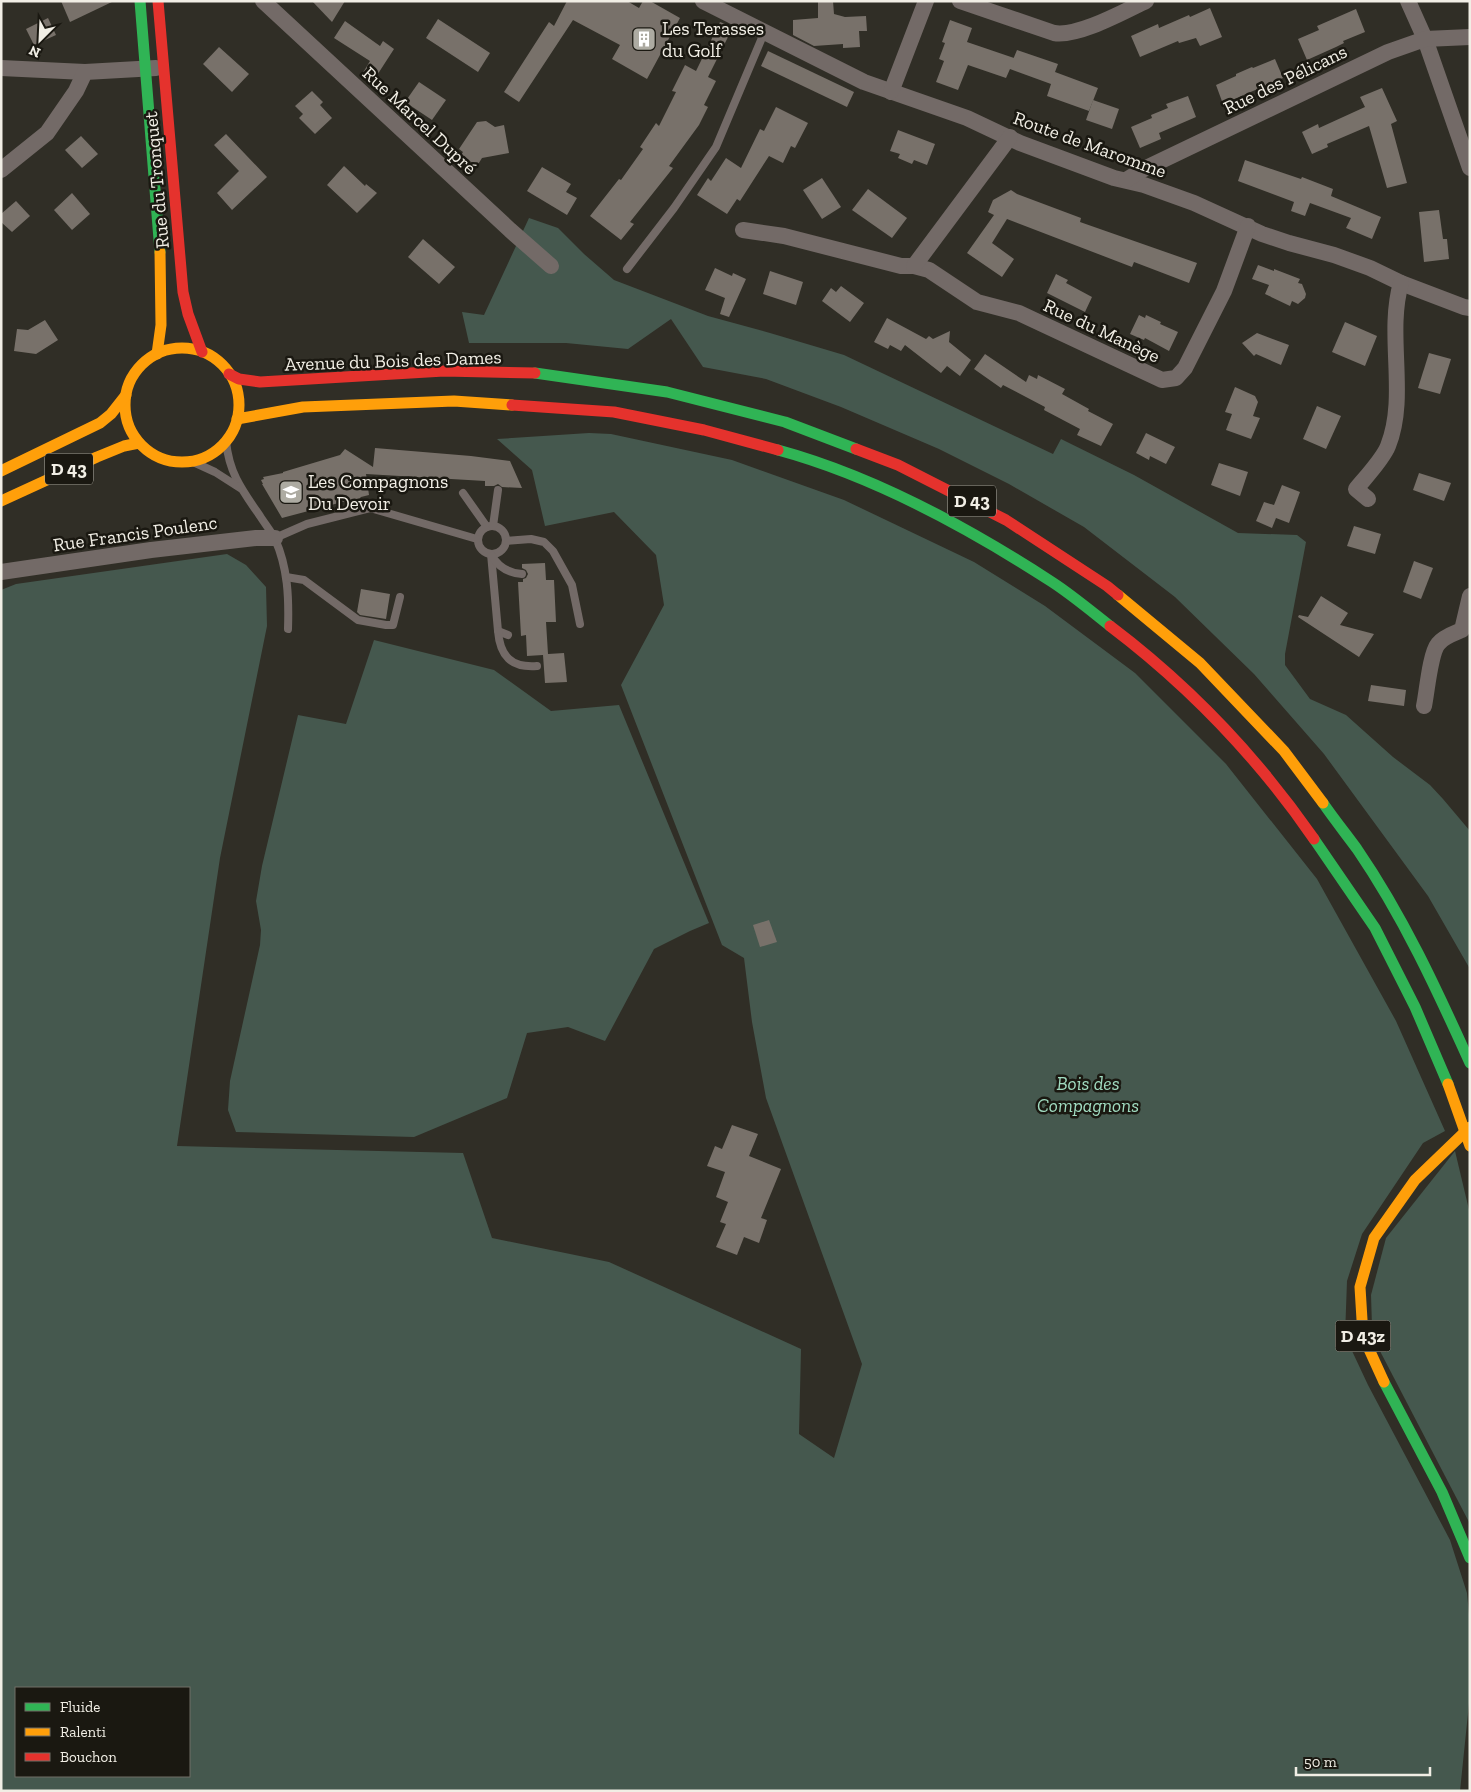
<svg xmlns="http://www.w3.org/2000/svg" width="1471" height="1792" viewBox="0 0 1471 1792" font-family="'Zilla Slab',serif">
<style>
.green{fill:#45584e;fill-rule:evenodd}
.building{fill:#78716a}
.lines{fill:none;stroke-linecap:round;stroke-linejoin:round}
.lane{stroke:#736a67;stroke-width:8}
.street{stroke:#736a67;stroke-width:16}
.fast{stroke:#30b455;stroke-width:11}
.slow{stroke:#ff9f0a;stroke-width:11}
.jam{stroke:#e5322d;stroke-width:11}
.slow-bridge{stroke:#ff9f0a;stroke-width:11}
.labels{text-anchor:middle;stroke-width:5;stroke-linejoin:round;paint-order:stroke}
.shield{fill:#1a1811;stroke:#b0aea5;stroke-width:1}
.shield-label{font-size:18px;font-weight:bold;fill:#f1eee5}
.poi-label{font-size:19px;fill:#f1eee5;stroke:#1a1811;text-anchor:start}
.street-label{font-size:19px;fill:#f1eee5;stroke:#1a1811}
.park-label{font-size:19px;font-style:italic;fill:#a1dcc1;stroke:#1a1811}
</style>
<rect width="100%" height="100%" fill="#302e26"/>
<g class="green">
<path d="M 529,218 L 558,228 L 584,254 L 614,280 L 708,316 L 770,333 L 844,355 L 1053,454 L 1061,439 L 1134,475 L 1238,533 L 1297,535 L 1306,542 L 1285,654 L 1285,665 L 1310,699 L 1346,715 L 1393,757 L 1430,785 L 1443,799 L 1470,831 L 1470,969 L 1428,896 L 1324,754 L 1254,674 L 1175,597 L 1084,527 L 1009,484 L 939,449 L 841,407 L 766,379 L 703,367 L 671,319 L 628,349 L 566,343 L 469,343 L 462,312 L 484,315 Z"/>
<path d="M 589,433 L 611,434 L 732,460 L 844,500 L 974,562 L 1045,606 L 1135,673 L 1226,764 L 1317,879 L 1396,1021 L 1445,1131 L 1423,1143 L 1362,1234 L 1347,1281 L 1345,1336 L 1368,1385 L 1450,1540 L 1467,1593 L 1470,1625 L 1470,1694 L 1460,1791 L 1,1791 L 1,590 L 16,584 L 227,554 L 246,565 L 266,587 L 267,626 L 220,858 L 177,1146 L 463,1153 L 492,1238 L 609,1262 L 801,1349 L 799,1434 L 834,1458 L 862,1364 L 766,1098 L 752,1022 L 744,958 L 722,945 L 621,685 L 664,605 L 656,555 L 614,512 L 545,526 L 532,470 L 497,439 ZM 16,1688 L 189,1688 L 189,1776 L 16,1776 Z"/>
<path d="M 374,640 L 494,670 L 551,711 L 619,705 L 709,923 L 690,931 L 654,949 L 605,1041 L 568,1027 L 527,1033 L 507,1098 L 414,1137 L 236,1132 L 228,1110 L 230,1081 L 260,945 L 261,930 L 256,901 L 262,866 L 298,715 L 346,724 Z"/>
<path d="M 1455,1151 L 1470,1214 L 1469,1522 L 1381,1353 L 1372,1327 L 1371,1295 L 1386,1238 Z"/>
</g>
<g class="building">
<path d="M 61,1 L 114,1 L 70,22 Z"/>
<path d="M 312,1 L 345,1 L 332,22 Z"/>
<path d="M 567,1 L 627,1 L 639,8 L 643,1 L 650,1 L 680,18 L 647,79 L 612,59 L 620,45 L 573,20 L 519,102 L 504,92 L 549,22 L 554,26 Z"/>
<path d="M 818,1 L 833,1 L 834,14 L 845,17 L 866,16 L 867,31 L 859,31 L 860,47 L 843,48 L 843,44 L 814,46 L 793,35 L 793,20 L 818,18 Z"/>
<path d="M 1210,8 L 1222,37 L 1200,46 L 1196,38 L 1179,43 L 1178,41 L 1140,57 L 1131,36 L 1158,24 L 1159,28 L 1189,15 L 1190,17 Z"/>
<path d="M 1356,9 L 1365,32 L 1343,41 L 1344,43 L 1336,47 L 1307,60 L 1298,39 L 1319,30 L 1317,26 Z"/>
<path d="M 48,18 L 56,35 L 34,45 L 26,29 Z"/>
<path d="M 438,19 L 490,53 L 478,72 L 426,38 Z"/>
<path d="M 950,20 L 972,28 L 967,42 L 1014,58 L 1012,62 L 1017,50 L 1058,64 L 1055,72 L 1098,88 L 1089,111 L 1047,96 L 1051,84 L 1010,69 L 1006,78 L 968,65 L 958,90 L 936,82 L 944,61 L 939,59 L 945,43 L 942,42 Z"/>
<path d="M 345,21 L 380,46 L 383,41 L 394,49 L 372,83 L 361,76 L 370,61 L 334,38 Z"/>
<path d="M 720,22 L 733,27 L 708,77 L 716,81 L 704,105 L 708,107 L 699,125 L 669,166 L 673,168 L 630,222 L 634,224 L 621,240 L 590,216 L 619,179 L 621,180 L 643,149 L 640,147 L 656,123 L 659,126 L 676,92 L 672,91 L 685,65 L 696,71 Z"/>
<path d="M 219,47 L 249,74 L 232,92 L 203,64 Z"/>
<path d="M 768,51 L 854,92 L 847,107 L 761,66 Z"/>
<path d="M 1275,59 L 1283,78 L 1223,104 L 1216,85 L 1236,76 L 1236,74 L 1252,67 L 1253,68 Z"/>
<path d="M 419,82 L 446,100 L 432,120 L 405,102 Z"/>
<path d="M 1382,88 L 1397,121 L 1391,124 L 1407,183 L 1387,188 L 1369,126 L 1327,144 L 1328,147 L 1312,154 L 1302,132 L 1318,124 L 1319,128 L 1365,107 L 1360,97 Z"/>
<path d="M 312,91 L 323,102 L 320,105 L 332,118 L 315,134 L 299,118 L 303,114 L 295,106 Z"/>
<path d="M 1188,96 L 1196,117 L 1159,133 L 1161,139 L 1140,148 L 1131,127 L 1152,118 L 1151,115 L 1168,108 L 1166,104 Z"/>
<path d="M 1093,100 L 1119,109 L 1112,129 L 1086,120 Z"/>
<path d="M 776,107 L 808,123 L 795,148 L 791,146 L 783,163 L 769,156 L 740,201 L 737,199 L 727,214 L 697,195 L 708,178 L 711,181 L 726,158 L 741,168 L 760,129 L 764,131 Z"/>
<path d="M 486,121 L 495,127 L 504,125 L 509,153 L 482,158 L 477,166 L 461,155 L 463,152 L 459,149 L 477,122 Z"/>
<path d="M 898,130 L 935,144 L 927,165 L 914,160 L 912,164 L 898,158 L 900,154 L 890,151 Z"/>
<path d="M 226,134 L 267,177 L 232,210 L 217,193 L 239,171 L 214,145 Z"/>
<path d="M 81,136 L 98,154 L 82,168 L 65,150 Z"/>
<path d="M 1245,160 L 1301,179 L 1302,177 L 1333,189 L 1331,196 L 1381,217 L 1372,239 L 1346,228 L 1351,218 L 1310,203 L 1305,216 L 1291,211 L 1294,202 L 1238,181 Z"/>
<path d="M 344,166 L 365,186 L 366,184 L 377,193 L 357,213 L 327,185 Z"/>
<path d="M 542,167 L 571,184 L 566,192 L 577,198 L 567,215 L 527,191 Z"/>
<path d="M 822,178 L 841,207 L 822,219 L 803,190 Z"/>
<path d="M 868,189 L 907,218 L 892,238 L 852,210 Z"/>
<path d="M 1011,190 L 1017,194 L 1081,218 L 1080,222 L 1197,263 L 1189,283 L 1134,262 L 1132,267 L 1007,219 L 992,243 L 1014,259 L 1002,277 L 967,253 L 994,215 L 988,212 L 993,200 Z"/>
<path d="M 72,193 L 90,214 L 72,230 L 54,210 Z"/>
<path d="M 16,201 L 30,216 L 12,232 L 1,222 L 1,214 Z"/>
<path d="M 1439,210 L 1443,239 L 1447,239 L 1449,259 L 1424,262 L 1419,212 Z"/>
<path d="M 423,239 L 455,267 L 439,284 L 408,257 Z"/>
<path d="M 1258,265 L 1274,271 L 1274,269 L 1300,279 L 1298,283 L 1302,284 L 1306,294 L 1305,298 L 1298,304 L 1292,301 L 1290,306 L 1265,294 L 1269,285 L 1252,279 Z"/>
<path d="M 715,268 L 732,276 L 733,273 L 746,279 L 729,317 L 720,314 L 725,298 L 705,290 Z"/>
<path d="M 770,271 L 803,282 L 796,305 L 763,294 Z"/>
<path d="M 1056,274 L 1068,280 L 1066,283 L 1092,297 L 1085,312 L 1047,293 Z"/>
<path d="M 841,286 L 864,303 L 850,322 L 822,301 L 831,288 L 836,292 Z"/>
<path d="M 1139,315 L 1145,318 L 1146,315 L 1161,322 L 1160,324 L 1178,332 L 1169,351 L 1145,338 L 1144,340 L 1130,334 Z"/>
<path d="M 887,318 L 926,339 L 929,336 L 933,339 L 950,331 L 949,342 L 971,360 L 960,376 L 947,366 L 941,373 L 905,345 L 901,351 L 890,345 L 888,349 L 874,342 Z"/>
<path d="M 45,320 L 58,340 L 36,354 L 14,351 L 17,329 L 28,330 Z"/>
<path d="M 1345,322 L 1377,336 L 1365,366 L 1332,352 Z"/>
<path d="M 1257,333 L 1289,345 L 1281,365 L 1256,354 L 1254,356 L 1242,343 Z"/>
<path d="M 1429,353 L 1451,359 L 1440,394 L 1418,388 Z"/>
<path d="M 985,354 L 1026,382 L 1029,375 L 1037,379 L 1038,375 L 1065,389 L 1062,394 L 1089,409 L 1088,411 L 1113,424 L 1101,446 L 1077,435 L 1080,429 L 1044,410 L 1045,407 L 1003,385 L 1001,388 L 974,369 Z"/>
<path d="M 1235,387 L 1255,396 L 1258,402 L 1253,416 L 1260,418 L 1251,439 L 1226,430 L 1232,414 L 1225,412 Z"/>
<path d="M 1317,406 L 1341,416 L 1326,449 L 1303,439 Z"/>
<path d="M 1146,433 L 1175,447 L 1166,464 L 1150,456 L 1149,460 L 1136,453 Z"/>
<path d="M 375,448 L 471,456 L 510,461 L 522,488 L 502,487 L 498,484 L 494,486 L 485,486 L 485,481 L 366,474 L 369,495 L 361,497 L 355,503 L 350,500 L 282,518 L 262,484 L 263,484 L 261,480 L 264,479 L 263,477 L 283,473 L 283,472 L 340,455 L 345,449 L 373,467 Z"/>
<path d="M 1219,463 L 1248,472 L 1240,496 L 1211,485 Z"/>
<path d="M 1419,473 L 1451,483 L 1444,501 L 1413,490 Z"/>
<path d="M 1282,485 L 1300,492 L 1289,523 L 1276,518 L 1272,528 L 1256,521 L 1264,502 L 1274,505 Z"/>
<path d="M 1354,526 L 1381,534 L 1375,554 L 1347,546 Z"/>
<path d="M 1414,561 L 1433,568 L 1421,599 L 1403,592 Z"/>
<path d="M 545,563 L 546,580 L 554,580 L 556,622 L 546,622 L 548,654 L 564,653 L 567,682 L 545,683 L 543,655 L 527,656 L 526,635 L 521,636 L 518,582 L 523,582 L 523,579 L 526,578 L 528,574 L 526,570 L 522,568 L 522,564 Z"/>
<path d="M 361,589 L 390,594 L 386,619 L 360,615 L 357,612 Z"/>
<path d="M 1321,596 L 1348,613 L 1340,625 L 1374,634 L 1359,657 L 1298,617 L 1299,615 L 1308,617 Z"/>
<path d="M 1371,685 L 1406,690 L 1404,706 L 1368,701 Z"/>
<path d="M 769,920 L 777,942 L 760,947 L 753,925 Z"/>
<path d="M 732,1125 L 758,1134 L 749,1156 L 781,1169 L 761,1218 L 767,1220 L 759,1243 L 744,1237 L 737,1255 L 716,1247 L 726,1224 L 720,1222 L 728,1202 L 716,1197 L 725,1172 L 707,1166 L 715,1146 L 722,1149 Z"/>
</g>
<g class="lines">
<g class="lane">
<path d="M 627,269 L 674,208 L 716,147 L 764,33"/>
<path d="M 226,441 C 229,473 242,490 260,516 C 265,524 271,531 275,539 C 288,568 289,598 288,629"/>
<path d="M 191,461 L 215,472 L 240,488"/>
<path d="M 463,493 L 487,527"/>
<circle cx="492" cy="540" r="14"/>
<path d="M 493,526 L 498,490"/>
<path d="M 275,538 L 307,524 L 370,508 L 477,539"/>
<path d="M 506,541 L 531,539 L 544,542 L 553,551 L 572,585 L 580,624"/>
<path d="M 491,554 L 498,631 L 508,635"/>
<path d="M 492,556 C 499,568 509,573 522,574"/>
<path d="M 286,577 L 304,580 L 358,620 L 386,625 L 393,625 L 400,597"/>
<path d="M 498,631 C 500,656 511,668 537,666"/>
</g>
<g class="street">
<path d="M 263,1 L 510,230 L 551,266"/>
<path d="M 703,1 L 864,82 L 967,118 L 1020,143 L 1114,178 L 1144,185 L 1194,203 L 1262,234 L 1289,243 L 1334,255 L 1370,268 L 1401,283 L 1464,307 L 1470,308"/>
<path d="M 960,1 L 1054,33 C 1078,37 1123,12 1146,1"/>
<path d="M 1408,1 L 1425,39 L 1470,168"/>
<path d="M 1,68 L 85,72"/>
<path d="M 891,92 L 926,1"/>
<path d="M 1,170 L 47,133 L 76,91 L 85,72 L 156,68"/>
<path d="M 1126,180 L 1144,169 L 1388,52 L 1425,39 L 1470,37"/>
<path d="M 743,230 L 784,236 L 901,266 L 914,266 L 929,270 L 977,302 L 1019,313 L 1162,380 L 1176,378 L 1185,368 L 1224,291 L 1248,226"/>
<path d="M 914,266 L 1010,137"/>
<path d="M 1368,499 L 1356,489 C 1365,478 1383,459 1388,446 C 1408,396 1386,335 1401,283"/>
<path d="M 1,572 L 151,550 L 256,538 L 275,538"/>
<path d="M 1424,706 C 1427,692 1430,654 1438,644 C 1443,637 1455,633 1462,630 L 1470,596"/>
</g>
<g class="fast">
<path d="M 140,1 L 160,252"/>
<path d="M 535,373 L 667,392 L 785,422 L 856,449"/>
<path d="M 778,450 C 874,476 969,528 1052,582 C 1072,595 1091,611 1110,626"/>
<path d="M 1323,803 C 1334,819 1346,834 1357,849 C 1403,916 1437,990 1470,1063"/>
<path d="M 1314,839 L 1375,928 L 1415,1007 L 1448,1084"/>
<path d="M 1384,1382 L 1442,1492 L 1470,1558"/>
</g>
<g class="slow">
<circle cx="182" cy="405" r="57"/>
<path d="M 157,354 L 161,325 L 160,252"/>
<path d="M 237,419 L 303,407 L 454,401 L 512,405"/>
<path d="M 1,471 L 100,423 L 111,414 L 126,395"/>
<path d="M 1,501 L 97,457 L 124,446 L 139,443"/>
<path d="M 1118,595 L 1200,663 L 1284,751 L 1323,803"/>
<path d="M 1384,1382 L 1363,1336 L 1360,1287 L 1374,1238 L 1415,1180 L 1470,1127"/>
</g>
<g class="jam">
<path d="M 158,1 L 183,292 L 188,314 L 202,352"/>
<path d="M 229,374 L 239,379 L 260,382 L 444,371 L 535,373"/>
<path d="M 512,405 L 614,412 L 704,430 L 778,450"/>
<path d="M 856,449 L 898,465 L 1006,520 L 1107,586 L 1118,595"/>
<path d="M 1110,626 C 1188,685 1258,758 1314,839"/>
</g>
<path class="slow-bridge" d="M 1448,1084 L 1470,1146"/>
</g>
<defs>
<g id="building-square" transform="scale(1.25)"><rect x="-9" y="-9" width="18" height="18" rx="4" fill="#adaba2" stroke="#1a1811"/><path d="M-4-6H4V6H1V3H-1V6H-4ZM-2.5-4.3h1.7v1.8h-1.7ZM.8-4.3h1.7v1.8H.8ZM-2.5-1h1.7V.8h-1.7ZM.8-1h1.7V.8H.8Z" fill="#fff"/></g>
<g id="university-square" transform="scale(1.25)"><rect x="-9" y="-9" width="18" height="18" rx="4" fill="#adaba2" stroke="#1a1811"/><path d="M0-5L7-2L0 1L-7-2ZM-4 1L0 2.5L4 1V4Q0 6-4 4Z" fill="#fff"/></g>
</defs>
<g fill-rule="evenodd">
<use href="#building-square" x="644" y="39"/>
<use href="#university-square" x="291" y="492"/>
</g>
<g class="labels">
<g class="shield">
<rect x="45" y="453.5" width="48" height="31" rx="4"/>
<rect x="948" y="485.5" width="48" height="31" rx="4"/>
<rect x="1335.5" y="1320.5" width="55" height="31" rx="4"/>
</g>
<g class="shield-label">
<text x="69" y="475">D 43</text>
<text x="972" y="507">D 43</text>
<text x="1363" y="1342">D 43z</text>
</g>
<g class="poi-label">
<text x="662" y="35">Les Terasses<tspan x="662" dy="22">du Golf</tspan></text>
<text x="308" y="488">Les Compagnons<tspan x="308" dy="22">Du Devoir</tspan></text>
</g>
<g class="street-label">
<text transform="translate(1285 79) rotate(-26)" y="7">Rue des Pélicans</text>
<text transform="translate(420 120) rotate(43)" y="7">Rue Marcel Dupré</text>
<text transform="translate(1090 144) rotate(20)" y="7">Route de Maromme</text>
<text transform="translate(156 180) rotate(-95)" y="7">Rue du Tronquet</text>
<text transform="translate(1102 330) rotate(25)" y="7">Rue du Manège</text>
<text transform="translate(393 360) rotate(-2)" y="7">Avenue du Bois des Dames</text>
<text transform="translate(135 533) rotate(-8)" y="7">Rue Francis Poulenc</text>
</g>
<g class="park-label">
<text x="1088" y="1090">Bois des<tspan x="1088" dy="22">Compagnons</tspan></text>
</g>
</g>
<rect width="1471" height="1792" fill="none" stroke="#f1eee5" stroke-width="5"/>
<rect x="15" y="1687" width="175" height="90" fill="#1a1811" stroke="#706e66"/>
<rect x="25" y="1703" width="25" height="8" fill="#30b455" stroke="#706e66"/>
<text x="60" y="1712" font-size="15" fill="#f1eee5">Fluide</text>
<rect x="25" y="1728" width="25" height="8" fill="#ff9f0a" stroke="#706e66"/>
<text x="60" y="1737" font-size="15" fill="#f1eee5">Ralenti</text>
<rect x="25" y="1753" width="25" height="8" fill="#e5322d" stroke="#706e66"/>
<text x="60" y="1762" font-size="15" fill="#f1eee5">Bouchon</text>
<g transform="translate(40 40) rotate(204)" stroke="#1a1811" stroke-width="4" paint-order="stroke">
<path d="M0-4L9 19L0 12L-9 19Z" fill="#f1eee5"/>
<text y="-8" font-size="14" font-weight="bold" text-anchor="middle" fill="#f1eee5">N</text>
</g>
<path d="M1296 1767v8h134v-8" fill="none" stroke="#f1eee5" stroke-width="2.5"/>
<text x="1304" y="1767" font-size="15" fill="#f1eee5" stroke="#1a1811" stroke-width="4" paint-order="stroke">50 m</text>
</svg>
